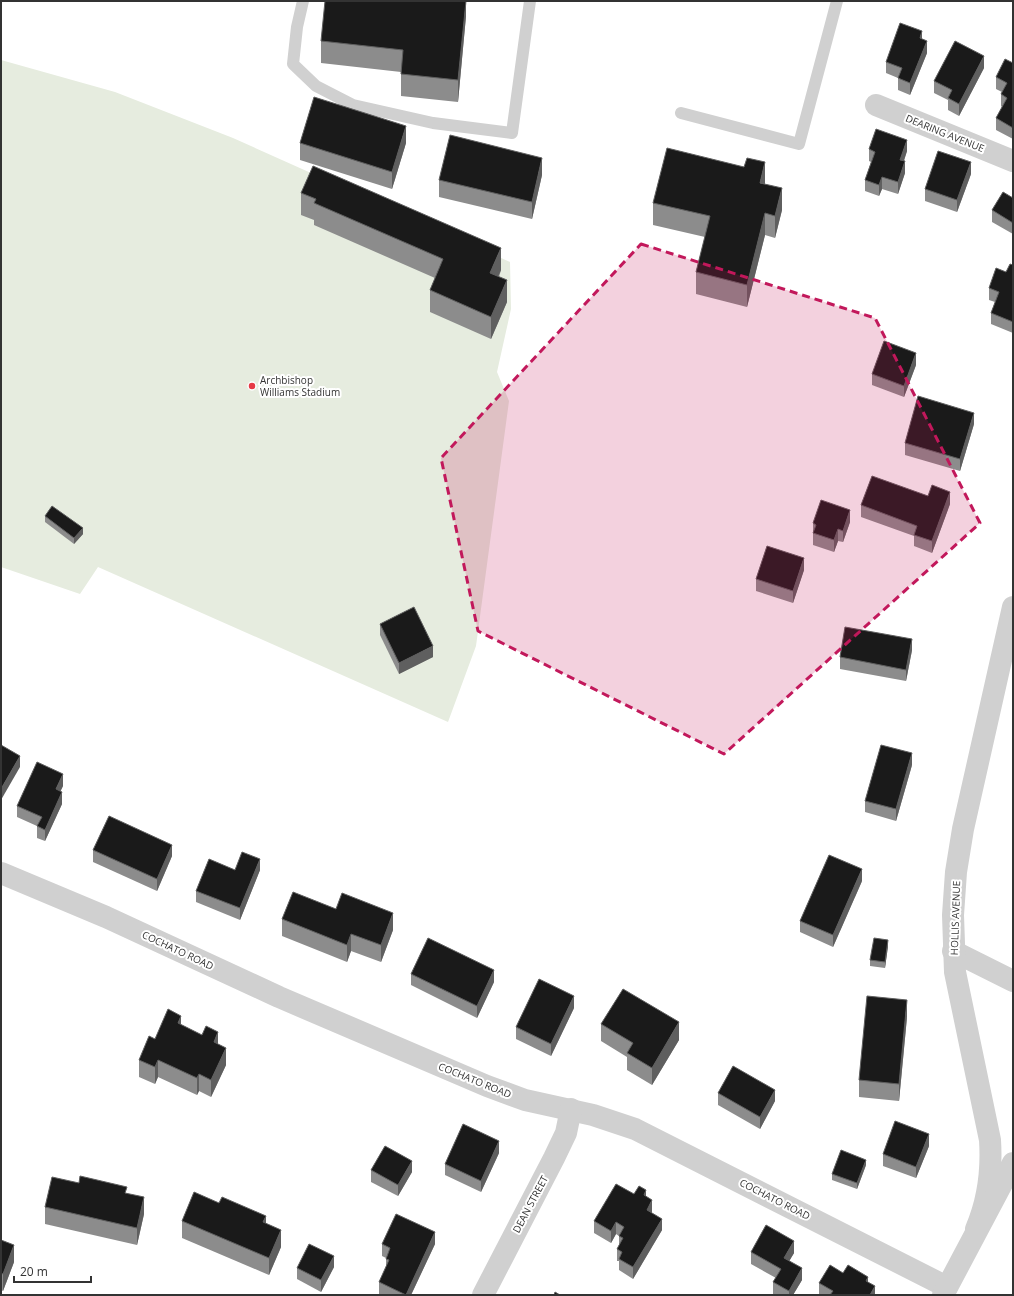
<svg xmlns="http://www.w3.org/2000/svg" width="1014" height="1296" viewBox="0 0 1014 1296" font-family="'Open Sans',sans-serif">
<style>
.green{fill:#e6ecdf}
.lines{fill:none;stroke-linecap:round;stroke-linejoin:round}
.service{stroke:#d0d0d0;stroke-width:12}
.minor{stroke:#d0d0d0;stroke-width:22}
.wall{fill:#8c8c8c}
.shaded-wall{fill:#5f5f5f}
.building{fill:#1a1a1a;stroke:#5f5f5f}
.marked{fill:#c2185b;fill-opacity:0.2;stroke:#c2185b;stroke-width:3;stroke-dasharray:8 5;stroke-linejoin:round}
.poi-dot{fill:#e63946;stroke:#fff;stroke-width:1.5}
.labels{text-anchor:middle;stroke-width:4;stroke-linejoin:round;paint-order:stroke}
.street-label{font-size:10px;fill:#333;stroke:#fff}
.poi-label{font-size:10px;fill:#333;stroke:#fff;text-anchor:start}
</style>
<rect width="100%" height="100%" fill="#fff"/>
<path class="green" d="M 1,60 L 115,92 L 233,138 L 510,262 L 511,309 L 497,372 L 509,401 L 476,646 L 448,722 L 98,567 L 80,594 L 1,567 Z"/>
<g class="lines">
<g class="service">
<path d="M 303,1 L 297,27 L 293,64 L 316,86 L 353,105 L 433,123 L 512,133 L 530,1"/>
<path d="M 681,113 L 799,144 L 837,1"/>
</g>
<g class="minor">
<path d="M 876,105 L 1013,161"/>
<path d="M 1,873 L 106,917 L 279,997 L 487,1086 L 525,1100 L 593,1115 L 635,1129 L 947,1287"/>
<path d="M 953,951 L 1013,981"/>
<path d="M 976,1229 C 988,1201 992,1171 990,1140 L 955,972 L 953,915 L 956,872 L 963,829 L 1013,607"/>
<path d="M 483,1295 L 554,1158 L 566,1133 L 571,1109"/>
<path d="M 943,1295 L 1013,1163"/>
</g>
</g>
<g class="wall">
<path d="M 466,1 L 466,16 L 458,102 L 401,96 L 401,72 L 321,63 L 321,41 Z"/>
<path d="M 922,39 L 927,53 L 910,95 L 898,90 L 898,78 L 886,73 L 886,62 Z"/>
<path d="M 1013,63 L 1013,139 L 996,130 L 996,118 L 1002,107 L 1001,106 L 1001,94 L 1002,92 L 996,89 L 996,77 Z"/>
<path d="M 984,68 L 959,116 L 948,110 L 948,100 L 934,93 L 934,81 Z"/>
<path d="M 300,143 L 406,143 L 392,189 L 300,160 Z"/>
<path d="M 869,149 L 907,151 L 904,161 L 905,173 L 898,194 L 882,189 L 879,196 L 865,191 L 865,180 L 871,162 L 869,161 Z"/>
<path d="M 971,174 L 957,212 L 925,201 L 925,189 Z"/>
<path d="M 542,175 L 532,219 L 439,197 L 439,180 Z"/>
<path d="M 765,184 L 782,210 L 775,238 L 765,235 L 747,307 L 696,294 L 696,272 L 705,237 L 653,225 L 653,203 Z"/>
<path d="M 301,193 L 501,270 L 499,277 L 507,302 L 491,339 L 430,312 L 430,290 L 435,278 L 314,225 L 314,220 L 301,215 Z"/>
<path d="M 1013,198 L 1013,234 L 992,222 L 992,210 Z"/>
<path d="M 1013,265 L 1013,333 L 991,324 L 991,313 L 995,302 L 989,300 L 989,288 L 1006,272 Z"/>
<path d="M 916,365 L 904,397 L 872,385 L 872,374 Z"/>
<path d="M 974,424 L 960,471 L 905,455 L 905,443 Z"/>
<path d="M 928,496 L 950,504 L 932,553 L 914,546 L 914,536 L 861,517 L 861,505 Z"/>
<path d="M 45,516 L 83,534 L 74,544 L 45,522 Z"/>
<path d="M 850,522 L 843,542 L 838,541 L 834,552 L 813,545 L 813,523 Z"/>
<path d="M 804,570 L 793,603 L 756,591 L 756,579 Z"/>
<path d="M 380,624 L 433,657 L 399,674 L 380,635 Z"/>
<path d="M 912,650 L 906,681 L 840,669 L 840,657 Z"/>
<path d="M 912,765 L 896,821 L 865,812 L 865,801 Z"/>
<path d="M 63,786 L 60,791 L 62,804 L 45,841 L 37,838 L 37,826 L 17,817 L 17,806 Z"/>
<path d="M 93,850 L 172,856 L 157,891 L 93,862 Z"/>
<path d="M 235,870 L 260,870 L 240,920 L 196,902 L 196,891 Z"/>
<path d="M 862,881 L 833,947 L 800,932 L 800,921 Z"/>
<path d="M 336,909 L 393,930 L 381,962 L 351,951 L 347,962 L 282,936 L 282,919 Z"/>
<path d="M 888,946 L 885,968 L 870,966 L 870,960 Z"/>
<path d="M 411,974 L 494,982 L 477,1018 L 411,985 Z"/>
<path d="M 574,1008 L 551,1056 L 516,1039 L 516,1027 Z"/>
<path d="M 907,1017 L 899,1101 L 859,1097 L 859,1080 Z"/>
<path d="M 601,1024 L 679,1040 L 652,1085 L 627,1070 L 627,1057 L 601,1041 Z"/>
<path d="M 181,1025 L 218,1044 L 226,1065 L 211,1097 L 199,1091 L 197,1095 L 158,1077 L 155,1084 L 139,1077 L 139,1060 L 155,1039 Z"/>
<path d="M 718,1093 L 775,1101 L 760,1129 L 718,1105 Z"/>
<path d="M 929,1146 L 916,1178 L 883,1166 L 883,1154 Z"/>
<path d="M 499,1153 L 481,1192 L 445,1175 L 445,1164 Z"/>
<path d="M 866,1165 L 857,1189 L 832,1180 L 832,1174 Z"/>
<path d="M 371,1170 L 412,1172 L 398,1196 L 371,1182 Z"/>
<path d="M 127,1193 L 144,1214 L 137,1245 L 45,1224 L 45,1207 Z"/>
<path d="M 634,1194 L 646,1196 L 652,1212 L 652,1213 L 662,1230 L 633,1279 L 619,1270 L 619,1261 L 617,1261 L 617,1249 L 619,1245 L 619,1236 L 616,1234 L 611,1243 L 594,1233 L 594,1221 Z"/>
<path d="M 182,1221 L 266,1223 L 281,1247 L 269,1275 L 182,1238 Z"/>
<path d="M 1,1240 L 14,1262 L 3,1291 L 1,1290 Z"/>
<path d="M 382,1244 L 435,1244 L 411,1295 L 381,1295 L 379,1294 L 379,1282 L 386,1268 L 386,1258 L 382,1256 Z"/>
<path d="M 751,1252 L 794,1253 L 789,1261 L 802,1280 L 793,1295 L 775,1295 L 773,1294 L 773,1282 L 776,1278 L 751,1264 Z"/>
<path d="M 334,1267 L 321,1292 L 297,1279 L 297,1268 Z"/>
<path d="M 843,1273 L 868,1282 L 875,1295 L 821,1295 L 819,1294 L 819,1283 Z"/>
</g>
<g class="shaded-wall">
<path d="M 466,1 L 466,16 L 458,102 L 458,80 Z"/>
<path d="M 922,31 L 922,43 L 920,38 Z"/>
<path d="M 927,41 L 927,53 L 910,95 L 910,83 Z"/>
<path d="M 984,56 L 984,68 L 959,116 L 959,104 Z"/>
<path d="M 406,126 L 406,143 L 392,189 L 392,172 Z"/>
<path d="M 907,140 L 907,151 L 900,172 L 900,160 Z"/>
<path d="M 542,158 L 542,175 L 532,219 L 532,202 Z"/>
<path d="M 905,161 L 905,173 L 898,194 L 898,182 Z"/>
<path d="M 765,162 L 765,184 L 760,183 Z"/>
<path d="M 971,162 L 971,174 L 957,212 L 957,200 Z"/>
<path d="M 882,177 L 882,189 L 879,196 L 879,185 Z"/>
<path d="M 782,188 L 782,210 L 775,238 L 775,216 Z"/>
<path d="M 765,213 L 765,235 L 747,307 L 747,285 Z"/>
<path d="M 501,248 L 501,270 L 490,295 L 490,273 Z"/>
<path d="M 507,280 L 507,302 L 491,339 L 491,317 Z"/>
<path d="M 916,353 L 916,365 L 904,397 L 904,386 Z"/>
<path d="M 974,413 L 974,424 L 960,471 L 960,459 Z"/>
<path d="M 950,492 L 950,504 L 932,553 L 932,541 Z"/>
<path d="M 850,510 L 850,522 L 843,542 L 843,531 Z"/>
<path d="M 83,528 L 83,534 L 74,544 L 74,538 Z"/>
<path d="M 838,529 L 838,541 L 834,552 L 834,540 Z"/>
<path d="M 804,558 L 804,570 L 793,603 L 793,591 Z"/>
<path d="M 912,639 L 912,650 L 906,681 L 906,670 Z"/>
<path d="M 433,646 L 433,657 L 399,674 L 399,663 Z"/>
<path d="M 912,753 L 912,765 L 896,821 L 896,809 Z"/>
<path d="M 20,756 L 20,767 L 1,800 L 1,789 Z"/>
<path d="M 63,774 L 63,786 L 56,801 L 56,789 Z"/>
<path d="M 62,792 L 62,804 L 45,841 L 45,830 Z"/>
<path d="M 172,845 L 172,856 L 157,891 L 157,879 Z"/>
<path d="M 260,859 L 260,870 L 240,920 L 240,908 Z"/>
<path d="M 862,869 L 862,881 L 833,947 L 833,935 Z"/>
<path d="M 393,913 L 393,930 L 381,962 L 381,945 Z"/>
<path d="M 351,934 L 351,951 L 347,962 L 347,945 Z"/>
<path d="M 888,940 L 888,946 L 885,968 L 885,962 Z"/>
<path d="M 494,970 L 494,982 L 477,1018 L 477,1006 Z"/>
<path d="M 574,996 L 574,1008 L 551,1056 L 551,1044 Z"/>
<path d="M 907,1000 L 907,1017 L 899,1101 L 899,1084 Z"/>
<path d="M 181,1016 L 181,1033 L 178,1023 Z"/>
<path d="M 679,1022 L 679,1040 L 652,1085 L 652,1068 Z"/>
<path d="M 218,1032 L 218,1049 L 214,1042 Z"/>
<path d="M 226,1048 L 226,1065 L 211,1097 L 211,1080 Z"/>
<path d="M 158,1060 L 158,1077 L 155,1084 L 155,1067 Z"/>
<path d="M 199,1074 L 199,1091 L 197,1095 L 197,1078 Z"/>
<path d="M 775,1090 L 775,1101 L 760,1129 L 760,1117 Z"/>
<path d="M 929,1134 L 929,1146 L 916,1178 L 916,1167 Z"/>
<path d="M 499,1141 L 499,1153 L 481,1192 L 481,1181 Z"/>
<path d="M 866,1160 L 866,1165 L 857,1189 L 857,1183 Z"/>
<path d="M 412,1161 L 412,1172 L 398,1196 L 398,1185 Z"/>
<path d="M 646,1190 L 646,1201 L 644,1195 Z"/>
<path d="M 144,1197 L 144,1214 L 137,1245 L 137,1228 Z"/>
<path d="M 652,1200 L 652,1212 L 647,1222 L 647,1210 Z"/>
<path d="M 266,1216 L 266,1233 L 263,1222 Z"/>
<path d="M 662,1219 L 662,1230 L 633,1279 L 633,1267 Z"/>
<path d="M 616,1222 L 616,1234 L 611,1243 L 611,1231 Z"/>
<path d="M 281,1230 L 281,1247 L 269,1275 L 269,1258 Z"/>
<path d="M 435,1232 L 435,1244 L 411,1295 L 406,1295 Z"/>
<path d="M 794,1241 L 794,1253 L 784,1270 L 784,1258 Z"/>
<path d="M 14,1245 L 14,1262 L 3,1291 L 3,1274 Z"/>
<path d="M 334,1256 L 334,1267 L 321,1292 L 321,1280 Z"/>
<path d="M 802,1268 L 802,1280 L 793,1295 L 789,1295 L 789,1291 Z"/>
<path d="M 868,1277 L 868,1288 L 866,1281 Z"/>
<path d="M 875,1286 L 875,1295 L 870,1295 Z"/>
</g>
<g class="building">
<path d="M 325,1 L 466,1 L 458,80 L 401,74 L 403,50 L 321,41 Z"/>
<path d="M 900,23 L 922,31 L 920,38 L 927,41 L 910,83 L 898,78 L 902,68 L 886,62 Z"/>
<path d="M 955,41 L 984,56 L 959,104 L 948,98 L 952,90 L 934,81 Z"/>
<path d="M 1005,59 L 1013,63 L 1013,128 L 996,118 L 1007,98 L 1001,94 L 1007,83 L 996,77 Z"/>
<path d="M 314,97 L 406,126 L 392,172 L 300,143 Z"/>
<path d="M 876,129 L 907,140 L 900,160 L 905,161 L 898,182 L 882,177 L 879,185 L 865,180 L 875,152 L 869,149 Z"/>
<path d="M 450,135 L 542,158 L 532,202 L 439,180 Z"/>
<path d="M 667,148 L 744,167 L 747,158 L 765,162 L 760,183 L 782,188 L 775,216 L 765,213 L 747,285 L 696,272 L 710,216 L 653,203 Z"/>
<path d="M 938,151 L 971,162 L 957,200 L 925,189 Z"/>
<path d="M 313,166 L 501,248 L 490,273 L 507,280 L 491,317 L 430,290 L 443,259 L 314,203 L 316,199 L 301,193 Z"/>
<path d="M 1003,192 L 1013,198 L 1013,223 L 992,210 Z"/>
<path d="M 1010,264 L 1013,265 L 1013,322 L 991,313 L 999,292 L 989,288 L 996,268 L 1006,272 Z"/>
<path d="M 884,341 L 916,353 L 904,386 L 872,374 Z"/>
<path d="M 918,396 L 974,413 L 960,459 L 905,443 Z"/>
<path d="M 872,476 L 928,496 L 932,485 L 950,492 L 932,541 L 914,535 L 917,526 L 861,505 Z"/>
<path d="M 821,500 L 850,510 L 843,531 L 838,529 L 834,540 L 813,533 L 816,525 L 813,523 Z"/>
<path d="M 52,506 L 83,528 L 74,538 L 45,516 Z"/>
<path d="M 767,546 L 804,558 L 793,591 L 756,579 Z"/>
<path d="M 414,607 L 433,646 L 399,663 L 380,624 Z"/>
<path d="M 845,627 L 912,639 L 906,670 L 840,657 Z"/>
<path d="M 1,745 L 20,756 L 1,789 Z"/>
<path d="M 881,745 L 912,753 L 896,809 L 865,801 Z"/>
<path d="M 37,762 L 63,774 L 56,789 L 62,792 L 45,830 L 37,826 L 42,817 L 17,806 Z"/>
<path d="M 109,816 L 172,845 L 157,879 L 93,850 Z"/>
<path d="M 242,852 L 260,859 L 240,908 L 196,891 L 209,859 L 235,870 Z"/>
<path d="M 829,855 L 862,869 L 833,935 L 800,921 Z"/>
<path d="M 293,892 L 336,909 L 342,893 L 393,913 L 381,945 L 351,934 L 347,945 L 282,919 Z"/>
<path d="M 428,938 L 494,970 L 477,1006 L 411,974 Z"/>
<path d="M 874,938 L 888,940 L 885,962 L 870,960 Z"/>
<path d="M 539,979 L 574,996 L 551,1044 L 516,1027 Z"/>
<path d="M 623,989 L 679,1022 L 652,1068 L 627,1053 L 633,1043 L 601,1024 Z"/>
<path d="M 867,996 L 907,1000 L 899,1084 L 859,1080 Z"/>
<path d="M 168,1009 L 181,1016 L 178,1023 L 202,1035 L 206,1026 L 218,1032 L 214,1042 L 226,1048 L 211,1080 L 199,1074 L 197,1078 L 158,1060 L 155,1067 L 139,1060 L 149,1036 L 155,1039 Z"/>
<path d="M 733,1066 L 775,1090 L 760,1117 L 718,1093 Z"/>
<path d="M 895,1121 L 929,1134 L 916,1167 L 883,1154 Z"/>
<path d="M 463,1124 L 499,1141 L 481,1181 L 445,1164 Z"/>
<path d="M 385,1146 L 412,1161 L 398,1185 L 371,1170 Z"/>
<path d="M 841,1150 L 866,1160 L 857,1183 L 832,1174 Z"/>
<path d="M 80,1176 L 127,1187 L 125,1193 L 144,1197 L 137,1228 L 45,1207 L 52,1177 L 79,1183 Z"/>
<path d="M 616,1184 L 634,1194 L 639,1186 L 646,1190 L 644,1195 L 652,1200 L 647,1210 L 662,1219 L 633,1267 L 619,1259 L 622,1252 L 617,1249 L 623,1238 L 619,1236 L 624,1227 L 616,1222 L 611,1231 L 594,1221 Z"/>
<path d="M 194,1192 L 219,1203 L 222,1197 L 266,1216 L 263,1222 L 281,1230 L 269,1258 L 182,1221 Z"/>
<path d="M 396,1214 L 435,1232 L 406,1295 L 379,1282 L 389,1260 L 386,1259 L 390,1248 L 382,1244 Z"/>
<path d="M 766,1225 L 794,1241 L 784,1258 L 802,1268 L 789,1291 L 773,1282 L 781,1269 L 751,1252 Z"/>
<path d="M 1,1240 L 14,1245 L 3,1274 L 1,1273 Z"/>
<path d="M 309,1244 L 334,1256 L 321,1280 L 297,1268 Z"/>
<path d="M 830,1265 L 843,1273 L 848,1265 L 868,1277 L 866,1281 L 875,1286 L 870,1295 L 830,1295 L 833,1291 L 819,1283 Z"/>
<path d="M 555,1292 L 560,1295 L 554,1295 Z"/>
</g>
<path class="marked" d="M 641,244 L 875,318 L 980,523 L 724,754 L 478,631 L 441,458 Z"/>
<circle class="poi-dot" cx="252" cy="386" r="4"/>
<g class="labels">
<g class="street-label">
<text transform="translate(945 133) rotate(22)" y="4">DEARING AVENUE</text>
<text transform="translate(955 918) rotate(-88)" y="4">HOLLIS AVENUE</text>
<text transform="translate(178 950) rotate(25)" y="4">COCHATO ROAD</text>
<text transform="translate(475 1080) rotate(22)" y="4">COCHATO ROAD</text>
<text transform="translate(775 1199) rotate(27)" y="4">COCHATO ROAD</text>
<text transform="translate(530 1204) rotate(-62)" y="4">DEAN STREET</text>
</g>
<g class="poi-label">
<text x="260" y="384">Archbishop<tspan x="260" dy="12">Williams Stadium</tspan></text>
</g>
</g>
<rect width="1014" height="1296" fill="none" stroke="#333333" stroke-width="4"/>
<path d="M14 1276v6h77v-6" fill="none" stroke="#333333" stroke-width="2"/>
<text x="20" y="1276" font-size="12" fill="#333333" stroke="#ffffff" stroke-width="3" paint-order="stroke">20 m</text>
</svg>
